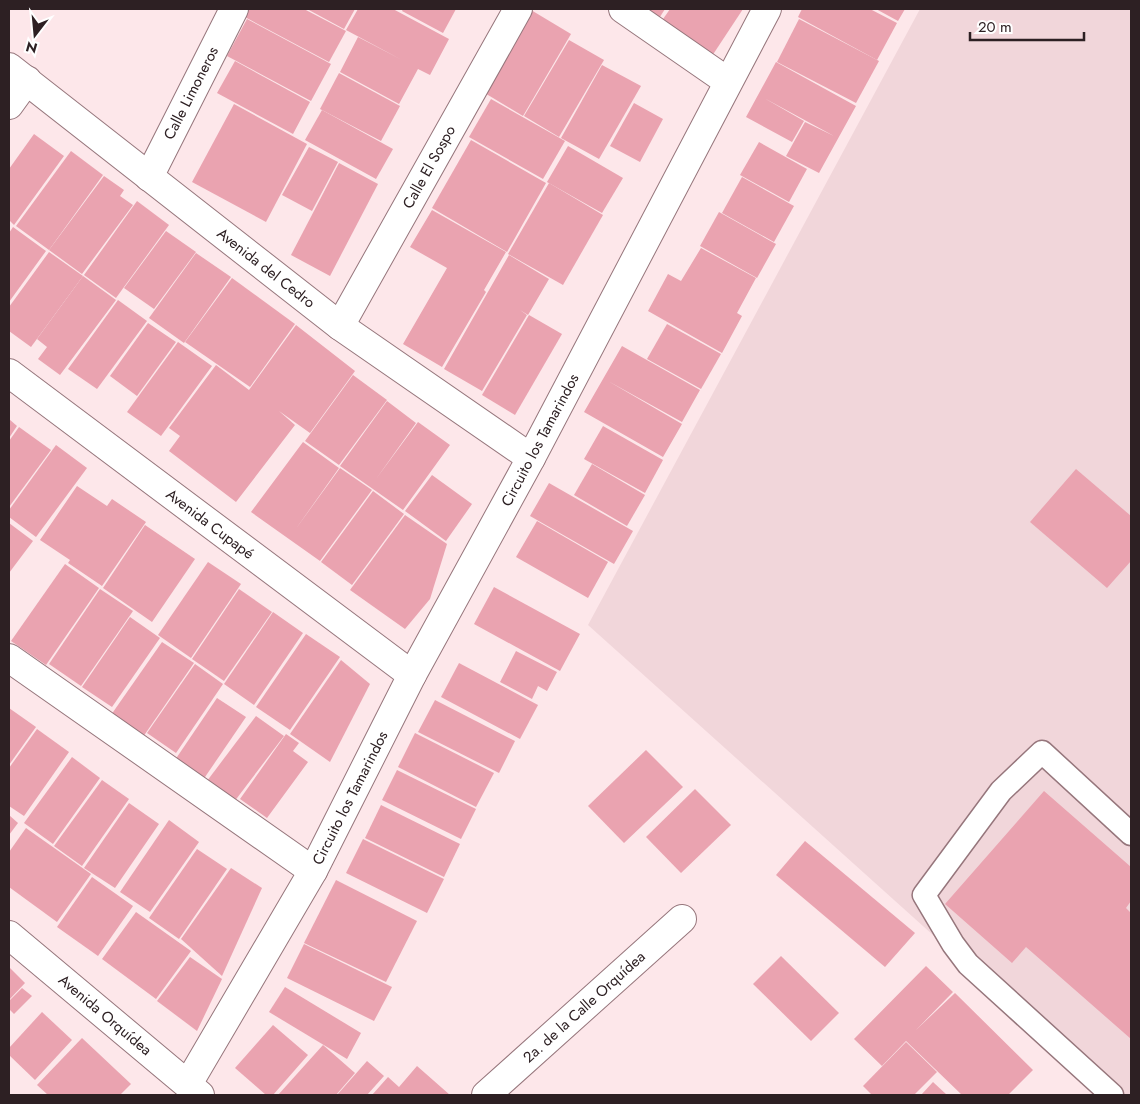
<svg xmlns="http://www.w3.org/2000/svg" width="1140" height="1104" viewBox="0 0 1140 1104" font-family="Jost,sans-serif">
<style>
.built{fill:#f1d6da}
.building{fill:#eaa3b0}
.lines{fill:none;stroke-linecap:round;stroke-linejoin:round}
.lane-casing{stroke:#96767c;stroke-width:25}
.street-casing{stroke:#96767c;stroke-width:30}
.lane{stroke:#fff;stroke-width:22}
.street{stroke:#fff;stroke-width:28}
.labels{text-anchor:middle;stroke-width:5;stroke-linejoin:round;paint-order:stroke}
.street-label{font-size:15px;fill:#2d2023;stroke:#fff}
</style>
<rect width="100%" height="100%" fill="#fde7ea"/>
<path class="built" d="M 920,9 L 1131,9 L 1131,1095 L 1111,1095 L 588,625 Z"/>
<g class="building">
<path d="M 246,9 L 304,9 L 346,31 L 329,62 L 243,16 Z"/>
<path d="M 307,9 L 355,9 L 344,29 Z"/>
<path d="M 358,9 L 393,9 L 449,39 L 430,75 L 418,69 L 399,104 L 340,72 L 358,37 L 402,60 L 346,30 Z"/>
<path d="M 403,9 L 456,9 L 443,33 L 402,11 Z"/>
<path d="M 640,9 L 665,9 L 658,20 Z"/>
<path d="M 670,9 L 743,9 L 712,56 L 661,22 Z"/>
<path d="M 802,9 L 870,9 L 897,23 L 877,60 L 798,17 Z"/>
<path d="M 876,9 L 905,9 L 898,21 Z"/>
<path d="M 531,10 L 571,34 L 523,116 L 483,92 Z"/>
<path d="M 247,19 L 331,64 L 311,101 L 227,56 Z"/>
<path d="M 799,19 L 879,61 L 856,103 L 777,62 Z"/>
<path d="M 569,40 L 604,60 L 559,137 L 524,116 Z"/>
<path d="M 235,61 L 310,102 L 293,134 L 217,93 Z"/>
<path d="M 776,62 L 856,106 L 819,173 L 786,156 L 805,122 L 834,136 L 764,98 L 804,121 L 792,142 L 746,117 Z"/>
<path d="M 602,65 L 641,86 L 599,159 L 561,138 Z"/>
<path d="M 339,73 L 400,106 L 381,141 L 320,109 Z"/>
<path d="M 491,99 L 565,141 L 543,179 L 469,137 Z"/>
<path d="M 634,103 L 663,119 L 640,162 L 610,146 Z"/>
<path d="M 234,104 L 307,144 L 266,222 L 192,182 Z"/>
<path d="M 322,110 L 393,149 L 376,179 L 305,140 Z"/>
<path d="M 34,134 L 64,156 L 14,225 L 9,220 L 9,169 Z"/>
<path d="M 471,140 L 546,183 L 507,252 L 432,208 Z"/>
<path d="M 759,142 L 807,169 L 789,202 L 740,175 Z"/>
<path d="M 568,146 L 623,178 L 602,213 L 547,182 Z"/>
<path d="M 309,147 L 338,162 L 312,211 L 282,195 Z"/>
<path d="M 71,151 L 103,175 L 49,250 L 16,226 Z"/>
<path d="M 339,163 L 378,184 L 330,276 L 291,255 Z"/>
<path d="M 104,176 L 124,190 L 120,196 L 133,205 L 82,274 L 49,250 Z"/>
<path d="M 742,177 L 794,206 L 774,242 L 722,213 Z"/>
<path d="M 549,183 L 603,215 L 563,285 L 508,254 Z"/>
<path d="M 137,201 L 169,225 L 116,298 L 84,275 Z"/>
<path d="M 432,210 L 506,252 L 484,290 L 486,292 L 442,367 L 403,344 L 447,268 L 410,247 Z"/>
<path d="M 719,212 L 776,244 L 757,278 L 700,246 Z"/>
<path d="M 13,227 L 46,251 L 9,302 L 9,233 Z"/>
<path d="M 166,231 L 196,252 L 154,309 L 124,288 Z"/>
<path d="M 701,248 L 756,278 L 737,313 L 742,316 L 722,353 L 648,311 L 668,274 L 681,281 Z"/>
<path d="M 49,252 L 83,276 L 31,347 L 9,331 L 9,307 Z"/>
<path d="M 196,253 L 231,277 L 184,343 L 149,318 Z"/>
<path d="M 509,255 L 549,279 L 528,315 L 520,310 L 527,315 L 482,391 L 444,369 Z"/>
<path d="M 83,276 L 116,300 L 60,375 L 38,359 L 47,347 L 37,339 Z"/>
<path d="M 232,278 L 295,324 L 250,387 L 185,342 Z"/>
<path d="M 118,300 L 147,321 L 97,389 L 68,369 Z"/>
<path d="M 529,315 L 562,334 L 515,415 L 482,395 Z"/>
<path d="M 148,323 L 176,342 L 137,396 L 110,376 Z"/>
<path d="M 667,324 L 721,354 L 701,389 L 647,359 Z"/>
<path d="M 296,325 L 355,371 L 310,433 L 279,411 L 295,425 L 236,502 L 169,451 L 180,436 L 169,428 L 216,365 L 249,390 Z"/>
<path d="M 178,342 L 212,366 L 161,436 L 127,412 Z"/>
<path d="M 622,346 L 700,390 L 682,422 L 608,381 L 682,424 L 663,457 L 584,412 Z"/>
<path d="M 353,375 L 387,400 L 339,465 L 305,441 Z"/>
<path d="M 387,401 L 416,423 L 376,479 L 418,422 L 450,445 L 403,510 L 340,466 Z"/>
<path d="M 9,419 L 17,426 L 9,438 Z"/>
<path d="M 603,426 L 663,460 L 645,493 L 584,459 Z"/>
<path d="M 19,427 L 51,450 L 9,507 L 9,441 Z"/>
<path d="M 303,442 L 339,468 L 295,530 L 340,468 L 372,490 L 320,561 L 251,512 Z"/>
<path d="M 56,445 L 87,468 L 36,537 L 9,517 L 9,510 Z"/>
<path d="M 592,464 L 645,495 L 627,526 L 574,495 Z"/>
<path d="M 1076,469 L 1131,516 L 1131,561 L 1107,588 L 1030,522 Z"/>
<path d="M 432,475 L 472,504 L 446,541 L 405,511 Z"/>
<path d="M 549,483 L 633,531 L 614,564 L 530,516 Z"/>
<path d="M 77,486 L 107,506 L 112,499 L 146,522 L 102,586 L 68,563 L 70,560 L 40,540 Z"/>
<path d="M 373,491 L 404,514 L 352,585 L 321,562 Z"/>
<path d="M 405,515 L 447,544 L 430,599 L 405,629 L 350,590 Z"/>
<path d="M 537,521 L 608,562 L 588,598 L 516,557 Z"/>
<path d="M 9,523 L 33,541 L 9,573 Z"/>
<path d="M 145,525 L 195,559 L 152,622 L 103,588 Z"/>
<path d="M 208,562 L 241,584 L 191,658 L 158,635 Z"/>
<path d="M 65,564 L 99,588 L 46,665 L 11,641 Z"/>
<path d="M 494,587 L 580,634 L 560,671 L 474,624 Z"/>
<path d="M 100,589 L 133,611 L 81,686 L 49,664 Z"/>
<path d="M 239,589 L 272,612 L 224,681 L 192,659 Z"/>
<path d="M 273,612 L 303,633 L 254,705 L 224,684 Z"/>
<path d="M 130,617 L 160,638 L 112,707 L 82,687 Z"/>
<path d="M 306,634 L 340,657 L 290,730 L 256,707 Z"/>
<path d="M 162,642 L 194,663 L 143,737 L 111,715 Z"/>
<path d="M 516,651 L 557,672 L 547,691 L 538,686 L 532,699 L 500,682 Z"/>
<path d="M 341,660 L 370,684 L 330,762 L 290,734 Z"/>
<path d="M 459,663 L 538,705 L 520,739 L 441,697 Z"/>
<path d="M 195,664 L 223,684 L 176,753 L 147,733 Z"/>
<path d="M 217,698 L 246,717 L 203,780 L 175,760 Z"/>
<path d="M 435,700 L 515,741 L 499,773 L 418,732 Z"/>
<path d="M 9,708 L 36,727 L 9,765 Z"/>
<path d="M 256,716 L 284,736 L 234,802 L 207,781 Z"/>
<path d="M 37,729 L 69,752 L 24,816 L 9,806 L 9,768 Z"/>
<path d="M 415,733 L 494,773 L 476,807 L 398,767 Z"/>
<path d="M 286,734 L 299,743 L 293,751 L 308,762 L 267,818 L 240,799 Z"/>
<path d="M 646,750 L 683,787 L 624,843 L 588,806 Z"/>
<path d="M 72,757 L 100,778 L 53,844 L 24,823 Z"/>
<path d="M 397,770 L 476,809 L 461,839 L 382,800 Z"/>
<path d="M 102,780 L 129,799 L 82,866 L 54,846 Z"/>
<path d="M 695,789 L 731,825 L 681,873 L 646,837 Z"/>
<path d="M 1044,791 L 1131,867 L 1131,901 L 1126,908 L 1131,913 L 1131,1039 L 1026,947 L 1012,963 L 945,904 Z"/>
<path d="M 129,803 L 159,824 L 115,888 L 84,868 Z"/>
<path d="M 381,805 L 460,844 L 444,877 L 365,838 Z"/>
<path d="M 9,815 L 18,823 L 9,835 Z"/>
<path d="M 169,820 L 199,842 L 150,912 L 120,892 Z"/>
<path d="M 26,828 L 91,874 L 57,922 L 9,887 L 9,852 Z"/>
<path d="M 363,839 L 444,879 L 427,913 L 346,873 Z"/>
<path d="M 805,841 L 915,933 L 885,967 L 776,875 Z"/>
<path d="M 197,849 L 227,869 L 179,939 L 149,918 Z"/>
<path d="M 231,868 L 262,888 L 222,976 L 181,939 Z"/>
<path d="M 92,877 L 133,906 L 98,956 L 57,927 Z"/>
<path d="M 336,880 L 417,921 L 386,982 L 304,943 Z"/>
<path d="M 136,912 L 191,951 L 156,999 L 102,959 Z"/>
<path d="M 304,944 L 392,987 L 374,1021 L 287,978 Z"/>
<path d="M 781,956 L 839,1013 L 811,1041 L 753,984 Z"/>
<path d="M 190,957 L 222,979 L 197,1031 L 157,1001 Z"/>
<path d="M 926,966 L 953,992 L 916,1030 L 955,993 L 1033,1070 L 1008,1095 L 962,1095 L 906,1041 L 882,1066 L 854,1039 Z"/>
<path d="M 9,967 L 25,983 L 9,1000 Z"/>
<path d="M 285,987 L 361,1033 L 347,1059 L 269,1012 Z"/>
<path d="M 22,988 L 32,996 L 14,1014 L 9,1009 L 9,1001 Z"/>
<path d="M 42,1012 L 72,1040 L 35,1080 L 9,1055 L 9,1048 Z"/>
<path d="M 273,1025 L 308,1055 L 273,1095 L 266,1095 L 235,1068 Z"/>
<path d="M 82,1038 L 131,1084 L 120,1095 L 48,1095 L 37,1085 Z"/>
<path d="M 906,1042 L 937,1072 L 914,1095 L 872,1095 L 863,1086 Z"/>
<path d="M 323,1045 L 355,1073 L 336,1095 L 278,1095 Z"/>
<path d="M 367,1061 L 384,1076 L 367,1095 L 337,1095 Z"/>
<path d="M 417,1066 L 450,1095 L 372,1095 L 388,1077 L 399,1087 Z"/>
<path d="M 933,1082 L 947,1095 L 921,1095 Z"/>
</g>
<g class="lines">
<g class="lane-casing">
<path id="lane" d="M 1112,1095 L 968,964 L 953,944 L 924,895 L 1001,791 L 1042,752 L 1131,834"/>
</g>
<g class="street-casing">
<g id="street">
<path d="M 623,9 L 727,81"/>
<path d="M 9,67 L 340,326 L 531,458"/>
<path d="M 9,105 L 27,80"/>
<path d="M 149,177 L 234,9"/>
<path d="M 340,326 L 518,9"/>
<path d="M 9,373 L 412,675"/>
<path d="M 9,658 L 313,871"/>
<path d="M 9,935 L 200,1095"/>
<path d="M 188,1084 L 313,871 L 412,675 L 531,458 L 767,9"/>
<path d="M 486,1095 L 682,919"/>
</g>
</g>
<use href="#lane" class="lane"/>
<use href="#street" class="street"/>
</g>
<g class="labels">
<g class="street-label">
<text transform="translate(191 93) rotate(-63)" y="5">Calle Limoneros</text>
<text transform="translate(429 167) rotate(-61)" y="5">Calle El Sospo</text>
<text transform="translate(266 268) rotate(38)" y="5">Avenida del Cedro</text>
<text transform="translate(540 440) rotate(-62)" y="5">Circuito los Tamarindos</text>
<text transform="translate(210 524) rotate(37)" y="5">Avenida Cupapé</text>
<text transform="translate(350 798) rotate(-63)" y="5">Circuito los Tamarindos</text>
<text transform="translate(584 1007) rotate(-42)" y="5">2a. de la Calle Orquídea</text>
<text transform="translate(105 1015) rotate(40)" y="5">Avenida Orquídea</text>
</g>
</g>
<rect width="1140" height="1104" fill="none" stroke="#2d2023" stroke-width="20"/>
<g transform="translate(35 35) rotate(196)" stroke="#ffffff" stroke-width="4" paint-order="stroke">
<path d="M0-4L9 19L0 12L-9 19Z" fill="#2d2023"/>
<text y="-8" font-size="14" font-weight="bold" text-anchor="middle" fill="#2d2023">N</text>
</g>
<path d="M970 32v8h114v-8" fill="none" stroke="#2d2023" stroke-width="2.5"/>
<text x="978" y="32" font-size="15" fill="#2d2023" stroke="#ffffff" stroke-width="4" paint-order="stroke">20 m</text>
</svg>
